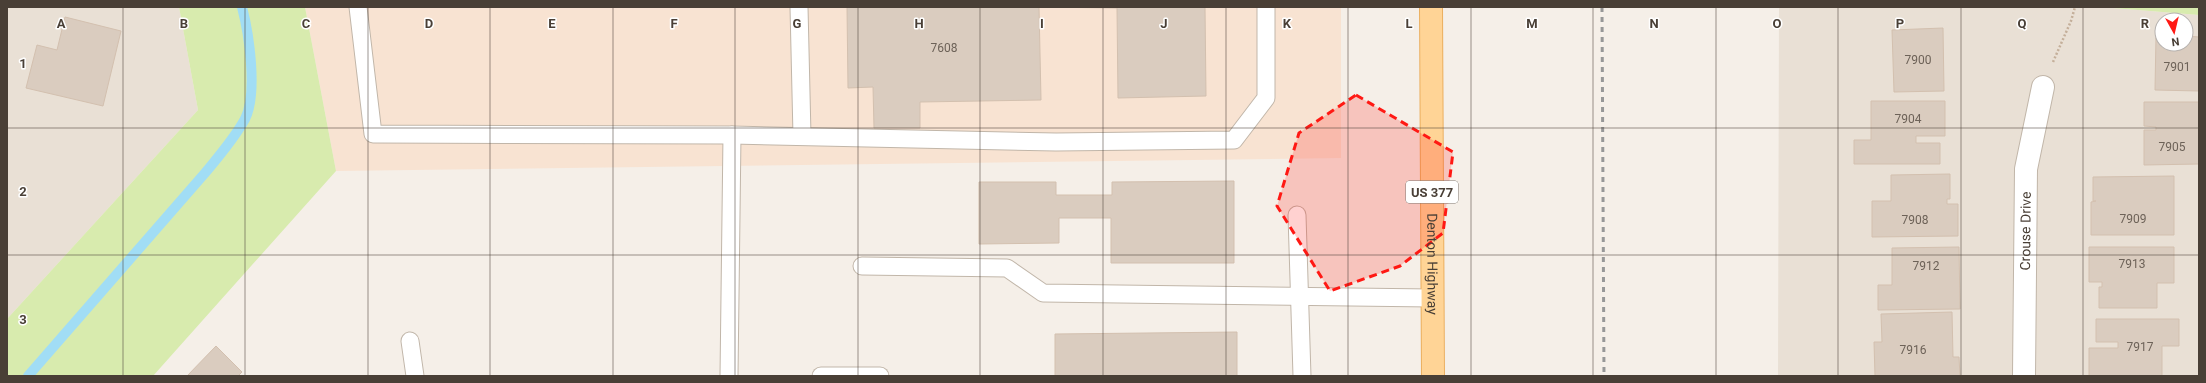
<svg xmlns="http://www.w3.org/2000/svg" width="2206" height="383" viewBox="0 0 2206 383" font-family="Roboto,sans-serif">
<style>
.residential{fill:#e9e0d5;fill-rule:evenodd}
.commercial{fill:#f8e3d2}
.green{fill:#d8ebae}
.lines{fill:none;stroke-linecap:round;stroke-linejoin:round}
.stream{stroke:#a1ddf5;stroke-width:10}
.building{fill:#daccbf;stroke:#d3c0af}
.service-casing{stroke:#c1b6a9;stroke-width:19}
.minor-casing{stroke:#c1b6a9;stroke-width:24}
.primary-casing{stroke:#ebaf5f;stroke-width:24}
.path{stroke:#c4af9a;stroke-width:2.5;stroke-dasharray:2 2;stroke-linecap:butt}
.service{stroke:#fff;stroke-width:17}
.minor{stroke:#fff;stroke-width:22}
.primary{stroke:#ffd496;stroke-width:22}
.rail{stroke:#979797;stroke-width:3;stroke-dasharray:5 5;stroke-linecap:butt}
.marked{fill:#ff1914;fill-opacity:0.2;stroke:#ff1914;stroke-width:3;stroke-dasharray:8 5;stroke-linejoin:round}
.grid{fill:none;stroke:#493f36;stroke-width:1;stroke-opacity:0.55}
.labels{text-anchor:middle;stroke-width:3;stroke-linejoin:round;paint-order:stroke}
.number-label{font-size:12px;fill:#6d6258}
.shield{fill:#fff;stroke:#807972;stroke-width:1}
.shield-label{font-size:13px;font-weight:bold;fill:#493f36}
.street-label{font-size:14px;fill:#493f36;stroke:#fff}
.grid-label{font-size:13px;text-anchor:middle;font-weight:bold;fill:#493f36;stroke:#fff;stroke-width:3;stroke-linejoin:round;paint-order:stroke}
</style>
<rect width="100%" height="100%" fill="#f5efe8"/>
<g class="residential">
<path d="M 7,7 L 179,7 L 198,110 L 7,319 Z"/>
<path d="M 1779,7 L 2101,7 L 2199,15 L 2199,376 L 1778,376 ZM 2162,20 L 2186,20 L 2186,44 L 2162,44 Z"/>
</g>
<path class="commercial" d="M 305,7 L 1341,7 L 1341,158 L 336,171 Z"/>
<g class="green">
<path d="M 179,7 L 305,7 L 336,171 L 153,376 L 7,376 L 7,319 L 198,110 Z"/>
<path d="M 2101,7 L 2199,7 L 2199,15 Z"/>
</g>
<g class="lines">
<path class="stream" d="M 28,376 L 205,173 C 219,156 234,139 245,119 C 258,93 249,34 242,7"/>
</g>
<g class="building">
<path d="M 847,7 L 1039,7 L 1041,100 L 920,102 L 920,128 L 874,128 L 873,87 L 848,88 Z"/>
<path d="M 1039,7 L 1205,7 L 1206,96 L 1118,98 L 1117,8 Z"/>
<path d="M 65,17 L 121,31 L 103,106 L 26,88 L 37,45 L 57,50 Z"/>
<path d="M 1943,28 L 1944,91 L 1894,92 L 1892,30 Z"/>
<path d="M 2156,36 L 2162,36 L 2162,44 L 2186,44 L 2186,36 L 2199,37 L 2199,91 L 2155,90 Z"/>
<path d="M 1871,101 L 1945,101 L 1945,136 L 1916,136 L 1916,143 L 1940,143 L 1940,164 L 1854,164 L 1854,140 L 1871,140 Z"/>
<path d="M 2144,102 L 2199,102 L 2199,164 L 2144,165 L 2144,130 L 2156,130 L 2156,127 L 2144,126 Z"/>
<path d="M 1950,174 L 1950,199 L 1947,199 L 1947,204 L 1958,204 L 1958,236 L 1872,237 L 1872,201 L 1891,201 L 1891,175 Z"/>
<path d="M 2174,176 L 2174,235 L 2091,235 L 2091,202 L 2096,201 L 2093,201 L 2093,177 Z"/>
<path d="M 1234,181 L 1234,263 L 1111,263 L 1111,218 L 1059,218 L 1059,243 L 979,244 L 979,182 L 1056,182 L 1056,195 L 1112,195 L 1112,182 Z"/>
<path d="M 1959,247 L 1960,309 L 1878,310 L 1878,285 L 1892,285 L 1892,248 Z"/>
<path d="M 2089,247 L 2174,247 L 2174,283 L 2157,283 L 2157,308 L 2099,308 L 2099,287 L 2102,287 L 2102,282 L 2089,282 Z"/>
<path d="M 1952,312 L 1953,357 L 1959,357 L 1960,376 L 1875,376 L 1874,342 L 1882,342 L 1881,314 Z"/>
<path d="M 2096,319 L 2179,319 L 2179,346 L 2162,346 L 2162,376 L 2089,376 L 2089,348 L 2118,348 L 2118,342 L 2096,342 Z"/>
<path d="M 1237,332 L 1237,376 L 1055,376 L 1055,334 Z"/>
<path d="M 216,346 L 242,372 L 238,376 L 187,376 Z"/>
</g>
<g class="lines">
<g class="service-casing">
<g id="service">
<path d="M 358,7 L 373,134 L 732,135 L 1056,142 L 1234,140 L 1266,98 L 1266,7"/>
<path d="M 799,7 L 802,136"/>
<path d="M 1297,215 L 1302,376"/>
<path d="M 862,266 L 1007,268 L 1043,293 L 1432,298"/>
<path d="M 410,341 L 415,376"/>
<path d="M 729,376 L 732,135"/>
<path d="M 821,376 L 880,376"/>
</g>
</g>
<g class="minor-casing">
<g id="minor">
<path id="s1" d="M 2024,376 L 2026,169 L 2043,87"/>
</g>
</g>
<g class="primary-casing">
<g id="primary">
<path id="s2" d="M 1431,7 L 1433,376"/>
</g>
</g>
<path class="path" d="M 2053,62 L 2071,21 L 2075,7"/>
<use href="#service" class="service"/>
<use href="#minor" class="minor"/>
<use href="#primary" class="primary"/>
<path class="rail" d="M 1602,7 L 1604,376"/>
</g>
<path class="marked" d="M 1356,95 L 1453,152 L 1443,233 L 1400,266 L 1330,291 L 1277,206 L 1299,133 Z"/>
<path class="grid" d="M 123,7 L 123,376M 245,7 L 245,376M 368,7 L 368,376M 490,7 L 490,376M 613,7 L 613,376M 735,7 L 735,376M 858,7 L 858,376M 980,7 L 980,376M 1103,7 L 1103,376M 1226,7 L 1226,376M 1348,7 L 1348,376M 1471,7 L 1471,376M 1593,7 L 1593,376M 1716,7 L 1716,376M 1838,7 L 1838,376M 1961,7 L 1961,376M 2083,7 L 2083,376M 7,128 L 2199,128M 7,255 L 2199,255"/>
<g class="labels">
<g class="number-label">
<text x="944" y="52">7608</text>
<text x="1918" y="64">7900</text>
<text x="2177" y="71">7901</text>
<text x="1908" y="123">7904</text>
<text x="2172" y="151">7905</text>
<text x="2133" y="223">7909</text>
<text x="1915" y="224">7908</text>
<text x="2132" y="268">7913</text>
<text x="1926" y="270">7912</text>
<text x="2140" y="351">7917</text>
<text x="1913" y="354">7916</text>
</g>
<rect class="shield" x="1406" y="181" width="52" height="22" rx="3"/>
<g class="shield-label">
<text x="1432" y="197">US 377</text>
</g>
<g class="street-label">
<text dy="5" stroke="none"><textPath href="#s1" startOffset="145">Crouse Drive</textPath></text>
<text dy="5" stroke="none"><textPath href="#s2" startOffset="257">Denton Highway</textPath></text>
</g>
</g>
<g class="grid-label">
<text x="61" y="28">A</text>
<text x="184" y="28">B</text>
<text x="306" y="28">C</text>
<text x="429" y="28">D</text>
<text x="552" y="28">E</text>
<text x="674" y="28">F</text>
<text x="797" y="28">G</text>
<text x="919" y="28">H</text>
<text x="1042" y="28">I</text>
<text x="1164" y="28">J</text>
<text x="1287" y="28">K</text>
<text x="1409" y="28">L</text>
<text x="1532" y="28">M</text>
<text x="1654" y="28">N</text>
<text x="1777" y="28">O</text>
<text x="1900" y="28">P</text>
<text x="2022" y="28">Q</text>
<text x="2145" y="28">R</text>
<text x="23" y="68">1</text>
<text x="23" y="196">2</text>
<text x="23" y="324">3</text>
</g>
<rect width="2206" height="383" fill="none" stroke="#493f36" stroke-width="16"/>
<g transform="translate(2174 32) rotate(172)"><circle r="19" fill="#ffffff" stroke="#b6b2af"/>
<path d="M0-3L7 15L0 10L-7 15Z" fill="#ff1914"/>
<text y="-6" font-size="11" font-weight="bold" text-anchor="middle" fill="#493f36">N</text>
</g>
</svg>
